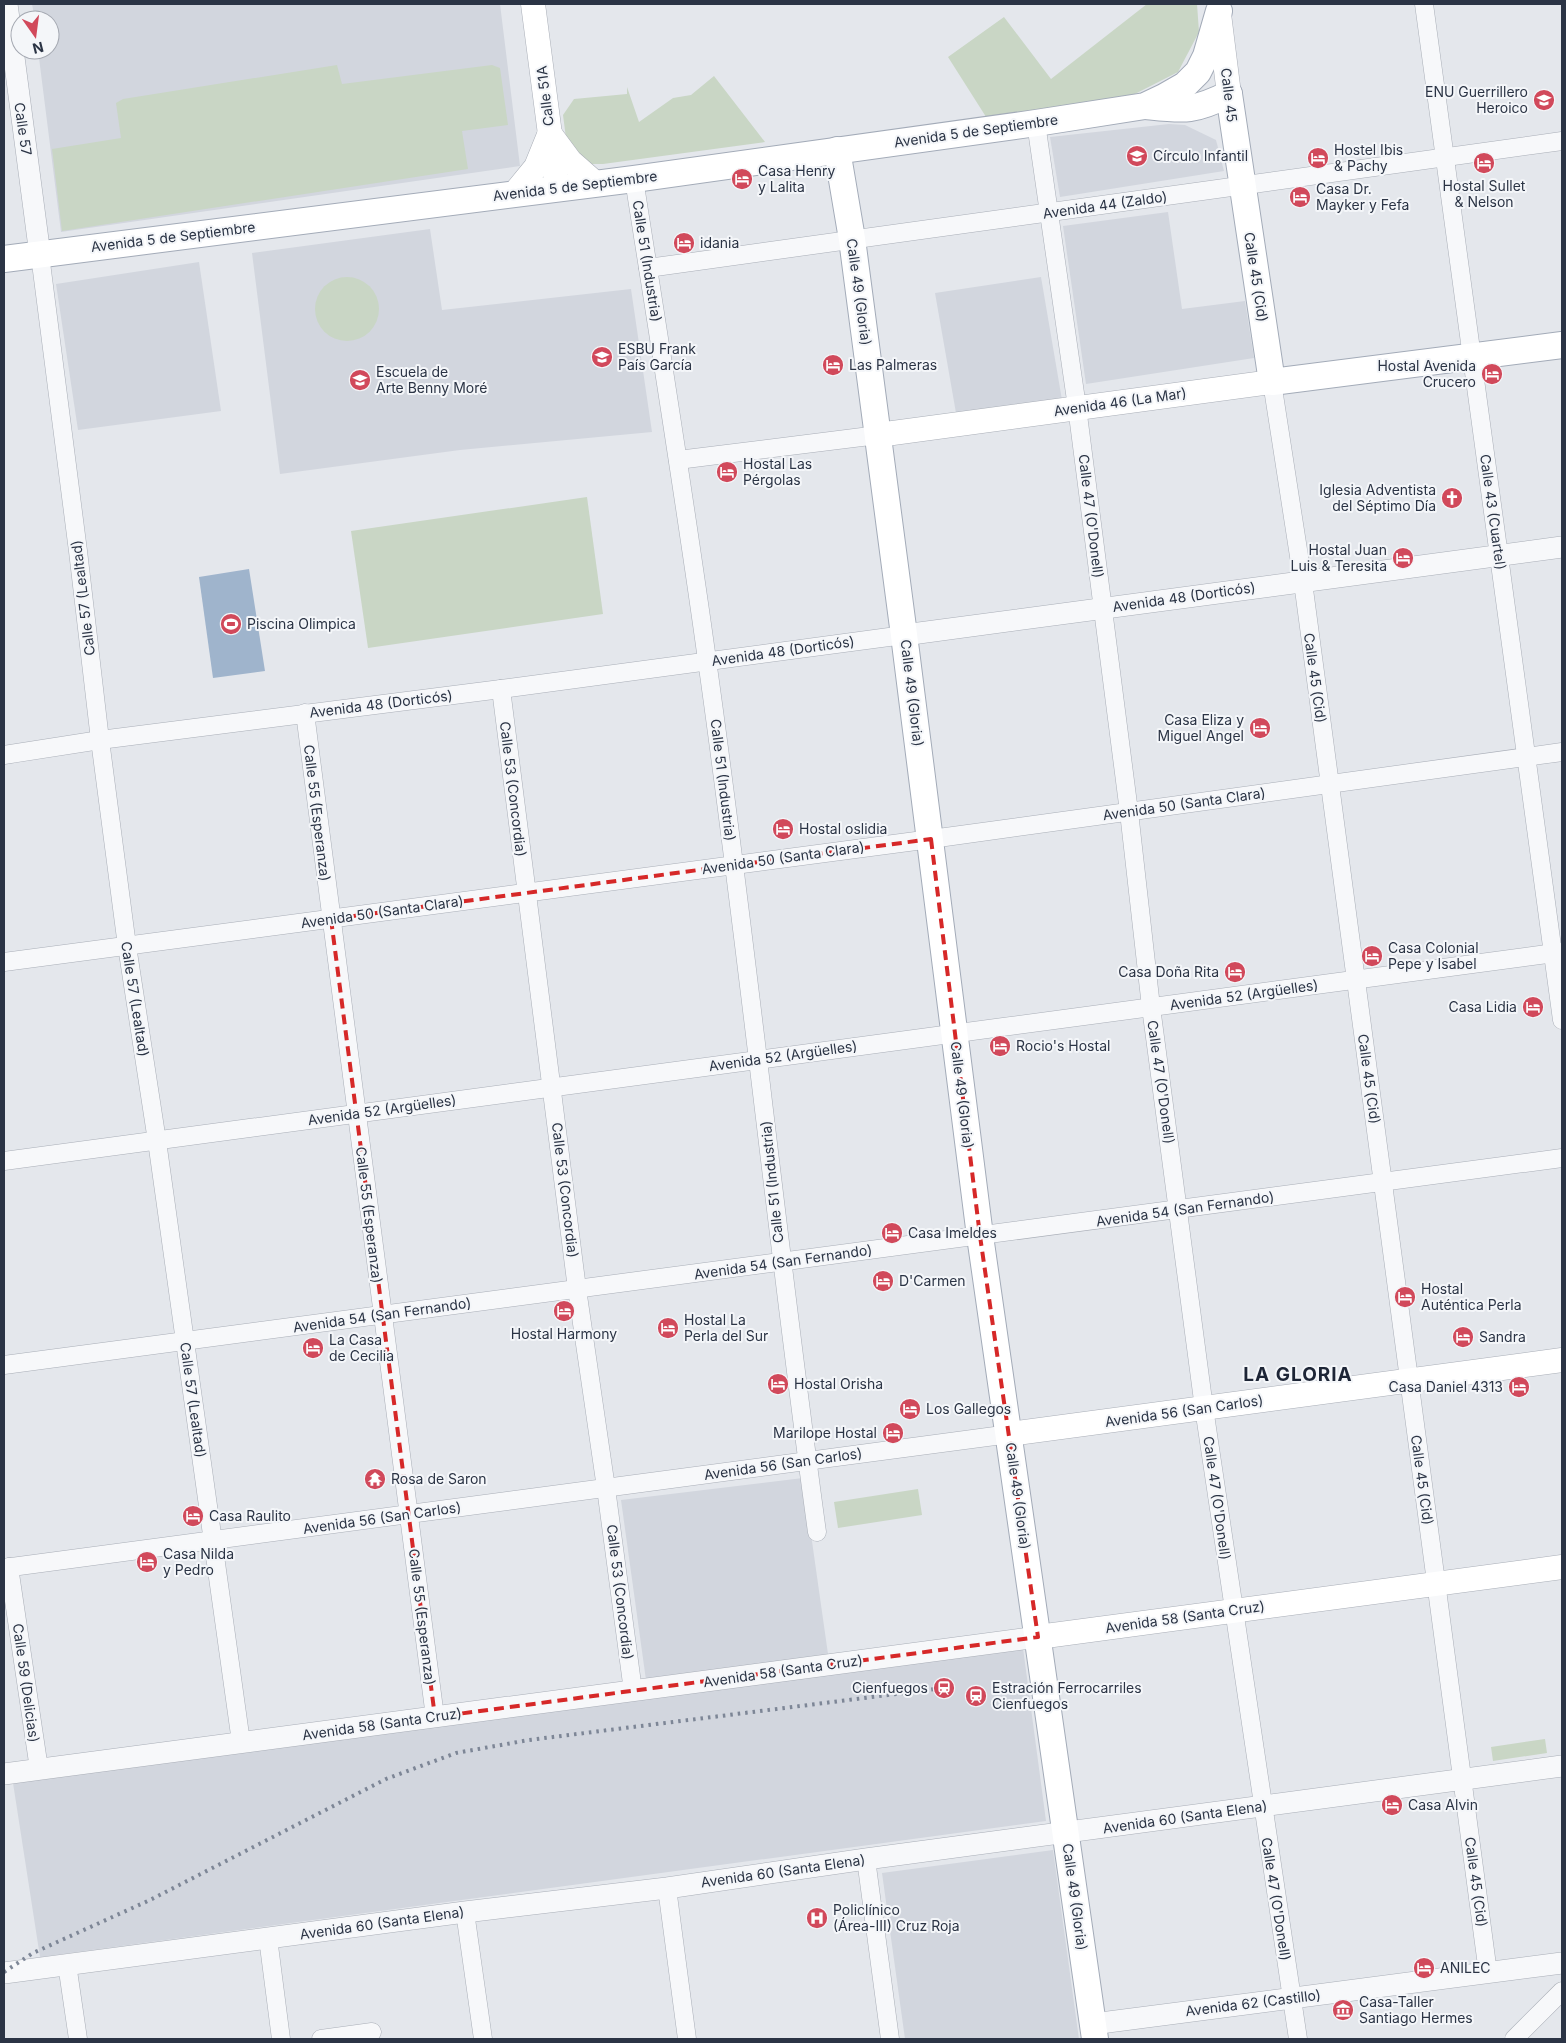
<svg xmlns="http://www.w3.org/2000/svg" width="1566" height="2043" viewBox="0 0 1566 2043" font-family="Inter,sans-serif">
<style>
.built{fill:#d2d6de}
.green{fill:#c9d6c5}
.water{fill:#9fb4cc}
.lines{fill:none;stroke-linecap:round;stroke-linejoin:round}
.minor-casing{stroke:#a9aeb7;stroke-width:19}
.tertiary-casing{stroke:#a9aeb7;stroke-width:22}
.secondary-casing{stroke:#a9aeb7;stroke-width:25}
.primary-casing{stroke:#a3abb8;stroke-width:28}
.minor{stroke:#f7f8fa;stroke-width:18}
.tertiary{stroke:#f7f8fa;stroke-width:21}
.secondary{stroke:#fff;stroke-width:24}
.primary{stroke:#fff;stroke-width:26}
.rail{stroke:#7d8696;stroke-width:4;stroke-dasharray:2.5 5;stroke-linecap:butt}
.marked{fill:none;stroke:#d62828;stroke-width:4;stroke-dasharray:10 6;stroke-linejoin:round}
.labels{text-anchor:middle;stroke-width:4;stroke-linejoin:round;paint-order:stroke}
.poi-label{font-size:14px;fill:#2b3445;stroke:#f4f6f9;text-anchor:start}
.street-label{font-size:14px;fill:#2b3445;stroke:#f4f6f9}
.district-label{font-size:19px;font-weight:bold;letter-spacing:1px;fill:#1d2536;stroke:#f4f6f9}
</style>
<rect width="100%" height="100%" fill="#e4e7ec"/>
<g class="built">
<path d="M 32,4 L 500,4 L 520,166 L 61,232 L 38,50 L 50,50 L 50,20 L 35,20 Z"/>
<path d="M 1169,124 L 1185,125 L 1216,140 L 1224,171 L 1060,197 L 1050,137 Z"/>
<path d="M 1168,212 L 1182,309 L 1245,301 L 1254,358 L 1086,384 L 1063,226 Z"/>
<path d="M 430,229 L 442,310 L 631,289 L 652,432 L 460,450 L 280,474 L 252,253 Z"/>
<path d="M 199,262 L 221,411 L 78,430 L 56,284 Z"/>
<path d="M 1041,277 L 1062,400 L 956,413 L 935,293 Z"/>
<path d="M 803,1478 L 829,1661 L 646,1680 L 621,1500 Z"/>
<path d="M 1023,1648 L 1046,1821 L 40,1957 L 13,1783 Z"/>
<path d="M 1053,1850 L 1079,2039 L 905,2039 L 882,1873 Z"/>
</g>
<g class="green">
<path d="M 1147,4 L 1197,4 L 1199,32 L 1178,72 L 1127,98 L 988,120 L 948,57 L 1004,17 L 1051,79 Z"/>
<path d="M 337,65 L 342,84 L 492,65 L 500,68 L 508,125 L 462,131 L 468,169 L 62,231 L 52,149 L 121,138 L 116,103 L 123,99 Z"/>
<path d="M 714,76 L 765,142 L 603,164 L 587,164 L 566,138 L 563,115 L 574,99 L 627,94 L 627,87 L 639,122 L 673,98 L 691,95 Z"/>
<circle cx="347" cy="309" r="32"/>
<path d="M 587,497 L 603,614 L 368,648 L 351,531 Z"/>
<path d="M 918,1489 L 922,1515 L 838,1528 L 834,1502 Z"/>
<path d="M 1545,1739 L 1547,1753 L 1493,1761 L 1491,1747 Z"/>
</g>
<path class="water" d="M 249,569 L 265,671 L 213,678 L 199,577 Z"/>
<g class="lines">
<g class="minor-casing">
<g id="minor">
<path d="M 1424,4 L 1562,1020"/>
<path d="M 1036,123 L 1077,407 L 1129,812 L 1151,1007 L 1204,1408 L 1298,2039"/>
<path d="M 634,179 C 659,339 685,500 707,660 C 748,951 777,1242 817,1532"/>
<path d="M 40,255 L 78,551 L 100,740 L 127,946 L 157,1141 L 241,1742"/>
<path d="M 648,268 L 1562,141"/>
<path d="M 1272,382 L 1303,582 L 1488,1973"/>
<path d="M 678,460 L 878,435"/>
<path d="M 501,689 L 577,1289 L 606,1488 L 633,1691"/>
<path d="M 305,713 L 435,1717"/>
<path d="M 4,755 L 100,740 L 501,689 L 904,635"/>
<path d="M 4,962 L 931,839 L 1562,752"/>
<path d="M 4,1161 L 1562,952"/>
<path d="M 4,1365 L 1562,1158"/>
<path d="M 9,1567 L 39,1769"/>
<path d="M 4,1568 L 1010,1434"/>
<path d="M 866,1859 L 890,2039"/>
<path d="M 667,1888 L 687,2039"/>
<path d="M 465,1912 L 483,2039"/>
<path d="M 268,1938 L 281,2039"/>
<path d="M 67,1964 L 78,2039"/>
<path d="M 321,2039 L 372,2032"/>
<path d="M 1514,2039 L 1562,1991"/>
</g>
</g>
<g class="tertiary-casing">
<g id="tertiary">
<path d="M 7,4 L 40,255"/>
<path d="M 904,635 L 1562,547"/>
<path d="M 4,1774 L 1038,1637"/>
<path d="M 4,1973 L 465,1912 L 667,1888 L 866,1859 L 1562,1766"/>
<path d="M 1093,2024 L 1562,1963"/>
</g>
</g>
<g class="secondary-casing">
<g id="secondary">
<path d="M 533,4 L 557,188"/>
<path d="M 1219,14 L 1229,94"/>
<path d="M 550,134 L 570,161 L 595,183"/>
<path d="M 514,194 L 536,167 L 549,135"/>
<path d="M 878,435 L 1272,382"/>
<path d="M 1010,1434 L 1562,1360"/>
<path d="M 1038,1637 L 1562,1567"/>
</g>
</g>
<g class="primary-casing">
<g id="primary">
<path d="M 1229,94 L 1272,382 L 1562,345"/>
<path d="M 1146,106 C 1184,110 1193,112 1229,94"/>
<path d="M 837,150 L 852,239 L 904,635 L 980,1236 L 1095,2039"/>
<path d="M 4,259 L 634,179 L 1036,123 L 1145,106 L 1164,97 L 1185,85 L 1198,72 L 1206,56 L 1219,11"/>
</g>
</g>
<use href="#minor" class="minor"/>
<use href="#tertiary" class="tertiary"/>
<use href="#secondary" class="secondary"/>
<use href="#primary" class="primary"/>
<path class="rail" d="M 4,1972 L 33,1953 L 150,1900 L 386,1779 L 456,1753 L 529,1740 L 944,1688"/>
</g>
<path class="marked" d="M 931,839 L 980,1236 L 1038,1637 L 435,1717 L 331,919 Z"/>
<defs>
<g id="school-disc" transform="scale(1.125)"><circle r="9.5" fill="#d1495b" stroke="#f4f6f9"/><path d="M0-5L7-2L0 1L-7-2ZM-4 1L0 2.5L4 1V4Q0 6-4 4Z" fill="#fff"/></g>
<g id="hotel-disc" transform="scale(1.125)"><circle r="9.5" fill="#d1495b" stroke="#f4f6f9"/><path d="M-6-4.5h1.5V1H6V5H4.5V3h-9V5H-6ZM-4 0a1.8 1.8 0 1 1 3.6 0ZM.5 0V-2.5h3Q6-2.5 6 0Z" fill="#fff"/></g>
<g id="church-disc" transform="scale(1.125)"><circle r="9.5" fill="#d1495b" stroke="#f4f6f9"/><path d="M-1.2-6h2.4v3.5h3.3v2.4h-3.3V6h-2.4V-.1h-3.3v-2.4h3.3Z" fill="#fff"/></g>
<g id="stadium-disc" transform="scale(1.125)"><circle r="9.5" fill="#d1495b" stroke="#f4f6f9"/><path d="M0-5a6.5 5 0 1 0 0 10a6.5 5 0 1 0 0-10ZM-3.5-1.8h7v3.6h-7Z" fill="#fff"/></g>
<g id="temple-disc" transform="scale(1.125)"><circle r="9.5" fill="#d1495b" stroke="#f4f6f9"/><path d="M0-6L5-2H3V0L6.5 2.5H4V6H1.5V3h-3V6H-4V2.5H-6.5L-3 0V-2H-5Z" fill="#fff"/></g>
<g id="station-disc" transform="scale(1.125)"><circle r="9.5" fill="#d1495b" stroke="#f4f6f9"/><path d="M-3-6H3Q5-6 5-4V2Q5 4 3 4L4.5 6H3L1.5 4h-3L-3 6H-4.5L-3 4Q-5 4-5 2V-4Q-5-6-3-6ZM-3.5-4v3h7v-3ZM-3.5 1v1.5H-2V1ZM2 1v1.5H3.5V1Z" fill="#fff"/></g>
<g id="hospital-disc" transform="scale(1.125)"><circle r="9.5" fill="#d1495b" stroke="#f4f6f9"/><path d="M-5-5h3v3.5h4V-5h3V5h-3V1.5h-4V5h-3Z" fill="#fff"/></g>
<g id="museum-disc" transform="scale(1.125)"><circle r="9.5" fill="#d1495b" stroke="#f4f6f9"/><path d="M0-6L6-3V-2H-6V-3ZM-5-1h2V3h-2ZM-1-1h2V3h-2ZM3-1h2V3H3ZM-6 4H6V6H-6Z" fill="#fff"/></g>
</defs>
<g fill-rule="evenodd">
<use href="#school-disc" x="1544" y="100"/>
<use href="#school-disc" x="1137" y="156"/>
<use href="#hotel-disc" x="1318" y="158"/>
<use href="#hotel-disc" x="1484" y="163"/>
<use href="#hotel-disc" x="742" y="179"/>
<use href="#hotel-disc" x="1300" y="197"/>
<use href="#hotel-disc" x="684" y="243"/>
<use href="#school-disc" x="602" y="357"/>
<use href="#hotel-disc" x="833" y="365"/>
<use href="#hotel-disc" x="1492" y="374"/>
<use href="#school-disc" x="360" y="380"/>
<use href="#hotel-disc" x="727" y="472"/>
<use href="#church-disc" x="1452" y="498"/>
<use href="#hotel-disc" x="1403" y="558"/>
<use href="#stadium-disc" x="231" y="624"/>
<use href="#hotel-disc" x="1260" y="728"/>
<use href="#hotel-disc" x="783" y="829"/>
<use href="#hotel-disc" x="1372" y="956"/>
<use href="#hotel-disc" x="1235" y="972"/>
<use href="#hotel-disc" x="1533" y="1007"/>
<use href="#hotel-disc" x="1000" y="1046"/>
<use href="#hotel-disc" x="892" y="1233"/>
<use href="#hotel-disc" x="883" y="1281"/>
<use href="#hotel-disc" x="1405" y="1297"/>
<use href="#hotel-disc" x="564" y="1311"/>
<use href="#hotel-disc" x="668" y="1328"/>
<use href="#hotel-disc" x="1463" y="1337"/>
<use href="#hotel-disc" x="313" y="1348"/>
<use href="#hotel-disc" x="778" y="1384"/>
<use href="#hotel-disc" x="1519" y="1387"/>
<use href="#hotel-disc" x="910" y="1409"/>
<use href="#hotel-disc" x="893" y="1433"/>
<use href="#temple-disc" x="375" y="1479"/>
<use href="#hotel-disc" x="193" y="1516"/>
<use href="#hotel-disc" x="147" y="1562"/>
<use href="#station-disc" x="944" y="1688"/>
<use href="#station-disc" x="976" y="1696"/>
<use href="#hotel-disc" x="1392" y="1805"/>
<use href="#hospital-disc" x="817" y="1918"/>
<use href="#hotel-disc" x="1424" y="1968"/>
<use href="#museum-disc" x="1343" y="2010"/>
</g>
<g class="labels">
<g class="poi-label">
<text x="1528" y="97" text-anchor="end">ENU Guerrillero<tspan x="1528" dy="16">Heroico</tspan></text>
<text x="1334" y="155">Hostel Ibis<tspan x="1334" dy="16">&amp; Pachy</tspan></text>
<text x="1153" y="161">Círculo Infantil</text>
<text x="758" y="176">Casa Henry<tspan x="758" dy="16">y Lalita</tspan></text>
<text x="1484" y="191" text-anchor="middle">Hostal Sullet<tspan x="1484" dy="16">&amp; Nelson</tspan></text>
<text x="1316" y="194">Casa Dr.<tspan x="1316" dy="16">Mayker y Fefa</tspan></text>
<text x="700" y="248">idania</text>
<text x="618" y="354">ESBU Frank<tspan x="618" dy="16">País García</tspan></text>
<text x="849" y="370">Las Palmeras</text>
<text x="1476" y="371" text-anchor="end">Hostal Avenida<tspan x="1476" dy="16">Crucero</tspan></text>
<text x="376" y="377">Escuela de<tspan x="376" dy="16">Arte Benny Moré</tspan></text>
<text x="743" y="469">Hostal Las<tspan x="743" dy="16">Pérgolas</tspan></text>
<text x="1436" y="495" text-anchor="end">Iglesia Adventista<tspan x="1436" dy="16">del Séptimo Día</tspan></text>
<text x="1387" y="555" text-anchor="end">Hostal Juan<tspan x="1387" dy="16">Luis &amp; Teresita</tspan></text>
<text x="247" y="629">Piscina Olimpica</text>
<text x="1244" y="725" text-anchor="end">Casa Eliza y<tspan x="1244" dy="16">Miguel Angel</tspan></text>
<text x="799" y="834">Hostal oslidia</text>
<text x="1388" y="953">Casa Colonial<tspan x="1388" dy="16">Pepe y Isabel</tspan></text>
<text x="1219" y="977" text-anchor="end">Casa Doña Rita</text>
<text x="1517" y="1012" text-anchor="end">Casa Lidia</text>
<text x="1016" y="1051">Rocio's Hostal</text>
<text x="908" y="1238">Casa Imeldes</text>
<text x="899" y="1286">D'Carmen</text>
<text x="1421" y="1294">Hostal<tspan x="1421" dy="16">Auténtica Perla</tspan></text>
<text x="684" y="1325">Hostal La<tspan x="684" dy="16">Perla del Sur</tspan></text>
<text x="564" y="1339" text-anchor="middle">Hostal Harmony</text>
<text x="1479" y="1342">Sandra</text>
<text x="329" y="1345">La Casa<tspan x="329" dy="16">de Cecilia</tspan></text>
<text x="794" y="1389">Hostal Orisha</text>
<text x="1503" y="1392" text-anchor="end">Casa Daniel 4313</text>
<text x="926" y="1414">Los Gallegos</text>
<text x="877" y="1438" text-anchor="end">Marilope Hostal</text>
<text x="391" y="1484">Rosa de Saron</text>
<text x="209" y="1521">Casa Raulito</text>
<text x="163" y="1559">Casa Nilda<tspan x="163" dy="16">y Pedro</tspan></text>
<text x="928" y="1693" text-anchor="end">Cienfuegos</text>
<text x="992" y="1693">Estración Ferrocarriles<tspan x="992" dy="16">Cienfuegos</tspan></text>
<text x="1408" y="1810">Casa Alvin</text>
<text x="833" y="1915">Policlínico<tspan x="833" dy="16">(Área-III) Cruz Roja</tspan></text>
<text x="1440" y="1973">ANILEC</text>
<text x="1359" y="2007">Casa-Taller<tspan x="1359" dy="16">Santiago Hermes</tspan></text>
</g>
<g class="street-label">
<text transform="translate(1229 95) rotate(83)" y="5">Calle 45</text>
<text transform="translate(545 96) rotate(-97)" y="5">Calle 51A</text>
<text transform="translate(23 129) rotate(82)" y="5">Calle 57</text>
<text transform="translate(976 131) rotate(-8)" y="5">Avenida 5 de Septiembre</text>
<text transform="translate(575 186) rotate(-7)" y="5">Avenida 5 de Septiembre</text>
<text transform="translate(1105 205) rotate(-8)" y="5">Avenida 44 (Zaldo)</text>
<text transform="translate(173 237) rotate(-7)" y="5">Avenida 5 de Septiembre</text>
<text transform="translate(647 261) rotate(81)" y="5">Calle 51 (Industria)</text>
<text transform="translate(1256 277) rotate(81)" y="5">Calle 45 (Cid)</text>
<text transform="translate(859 292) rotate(82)" y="5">Calle 49 (Gloria)</text>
<text transform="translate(1120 402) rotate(-8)" y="5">Avenida 46 (La Mar)</text>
<text transform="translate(1493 512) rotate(82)" y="5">Calle 43 (Cuartel)</text>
<text transform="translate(1091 516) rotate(83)" y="5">Calle 47 (O'Donell)</text>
<text transform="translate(1184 597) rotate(-8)" y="5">Avenida 48 (Dorticós)</text>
<text transform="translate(83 598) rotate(-97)" y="5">Calle 57 (Lealtad)</text>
<text transform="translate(783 651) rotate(-8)" y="5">Avenida 48 (Dorticós)</text>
<text transform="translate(1315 678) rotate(82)" y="5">Calle 45 (Cid)</text>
<text transform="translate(912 693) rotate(83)" y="5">Calle 49 (Gloria)</text>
<text transform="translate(381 704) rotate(-7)" y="5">Avenida 48 (Dorticós)</text>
<text transform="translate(723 780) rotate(83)" y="5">Calle 51 (Industria)</text>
<text transform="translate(513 789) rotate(83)" y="5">Calle 53 (Concordia)</text>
<text transform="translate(1184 804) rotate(-8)" y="5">Avenida 50 (Santa Clara)</text>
<text transform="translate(317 813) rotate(83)" y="5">Calle 55 (Esperanza)</text>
<text transform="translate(783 858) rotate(-8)" y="5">Avenida 50 (Santa Clara)</text>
<text transform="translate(382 912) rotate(-8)" y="5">Avenida 50 (Santa Clara)</text>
<text transform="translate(1244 995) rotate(-8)" y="5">Avenida 52 (Argüelles)</text>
<text transform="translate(135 999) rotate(81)" y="5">Calle 57 (Lealtad)</text>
<text transform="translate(783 1056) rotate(-8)" y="5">Avenida 52 (Argüelles)</text>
<text transform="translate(1369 1079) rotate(82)" y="5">Calle 45 (Cid)</text>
<text transform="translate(1161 1082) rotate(82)" y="5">Calle 47 (O'Donell)</text>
<text transform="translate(962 1095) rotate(83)" y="5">Calle 49 (Gloria)</text>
<text transform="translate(382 1110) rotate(-8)" y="5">Avenida 52 (Argüelles)</text>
<text transform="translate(772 1182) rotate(-96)" y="5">Calle 51 (Industria)</text>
<text transform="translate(565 1190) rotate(83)" y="5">Calle 53 (Concordia)</text>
<text transform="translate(1185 1209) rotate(-8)" y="5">Avenida 54 (San Fernando)</text>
<text transform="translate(369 1215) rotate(83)" y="5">Calle 55 (Esperanza)</text>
<text transform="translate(783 1262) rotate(-8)" y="5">Avenida 54 (San Fernando)</text>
<text transform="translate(382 1315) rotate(-8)" y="5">Avenida 54 (San Fernando)</text>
<text transform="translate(193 1400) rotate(82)" y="5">Calle 57 (Lealtad)</text>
<text transform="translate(1184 1411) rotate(-8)" y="5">Avenida 56 (San Carlos)</text>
<text transform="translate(783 1464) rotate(-8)" y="5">Avenida 56 (San Carlos)</text>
<text transform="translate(1422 1480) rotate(82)" y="5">Calle 45 (Cid)</text>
<text transform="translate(1018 1496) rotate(82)" y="5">Calle 49 (Gloria)</text>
<text transform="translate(1217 1498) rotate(82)" y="5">Calle 47 (O'Donell)</text>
<text transform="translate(382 1518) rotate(-8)" y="5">Avenida 56 (San Carlos)</text>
<text transform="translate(620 1592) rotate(83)" y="5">Calle 53 (Concordia)</text>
<text transform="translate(422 1617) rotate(83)" y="5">Calle 55 (Esperanza)</text>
<text transform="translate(1185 1617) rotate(-8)" y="5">Avenida 58 (Santa Cruz)</text>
<text transform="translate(783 1671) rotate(-8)" y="5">Avenida 58 (Santa Cruz)</text>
<text transform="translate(26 1683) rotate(82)" y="5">Calle 59 (Delicias)</text>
<text transform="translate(382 1724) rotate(-8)" y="5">Avenida 58 (Santa Cruz)</text>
<text transform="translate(1185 1817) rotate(-8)" y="5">Avenida 60 (Santa Elena)</text>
<text transform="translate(783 1871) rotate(-8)" y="5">Avenida 60 (Santa Elena)</text>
<text transform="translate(1476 1882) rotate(82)" y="5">Calle 45 (Cid)</text>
<text transform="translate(1075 1897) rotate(82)" y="5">Calle 49 (Gloria)</text>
<text transform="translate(1276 1899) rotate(81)" y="5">Calle 47 (O'Donell)</text>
<text transform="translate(382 1923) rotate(-8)" y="5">Avenida 60 (Santa Elena)</text>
<text transform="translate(1253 2003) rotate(-7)" y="5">Avenida 62 (Castillo)</text>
</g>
<g class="district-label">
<text x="1298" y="1381">LA GLORIA</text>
</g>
</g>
<rect width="1566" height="2043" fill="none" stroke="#2b3445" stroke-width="10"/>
<g transform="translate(35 35) rotate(166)"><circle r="24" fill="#f4f6f9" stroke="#a4a8b1"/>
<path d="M0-4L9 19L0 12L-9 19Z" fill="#d1495b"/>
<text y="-8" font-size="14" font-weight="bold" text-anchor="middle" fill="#2b3445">N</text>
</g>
</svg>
